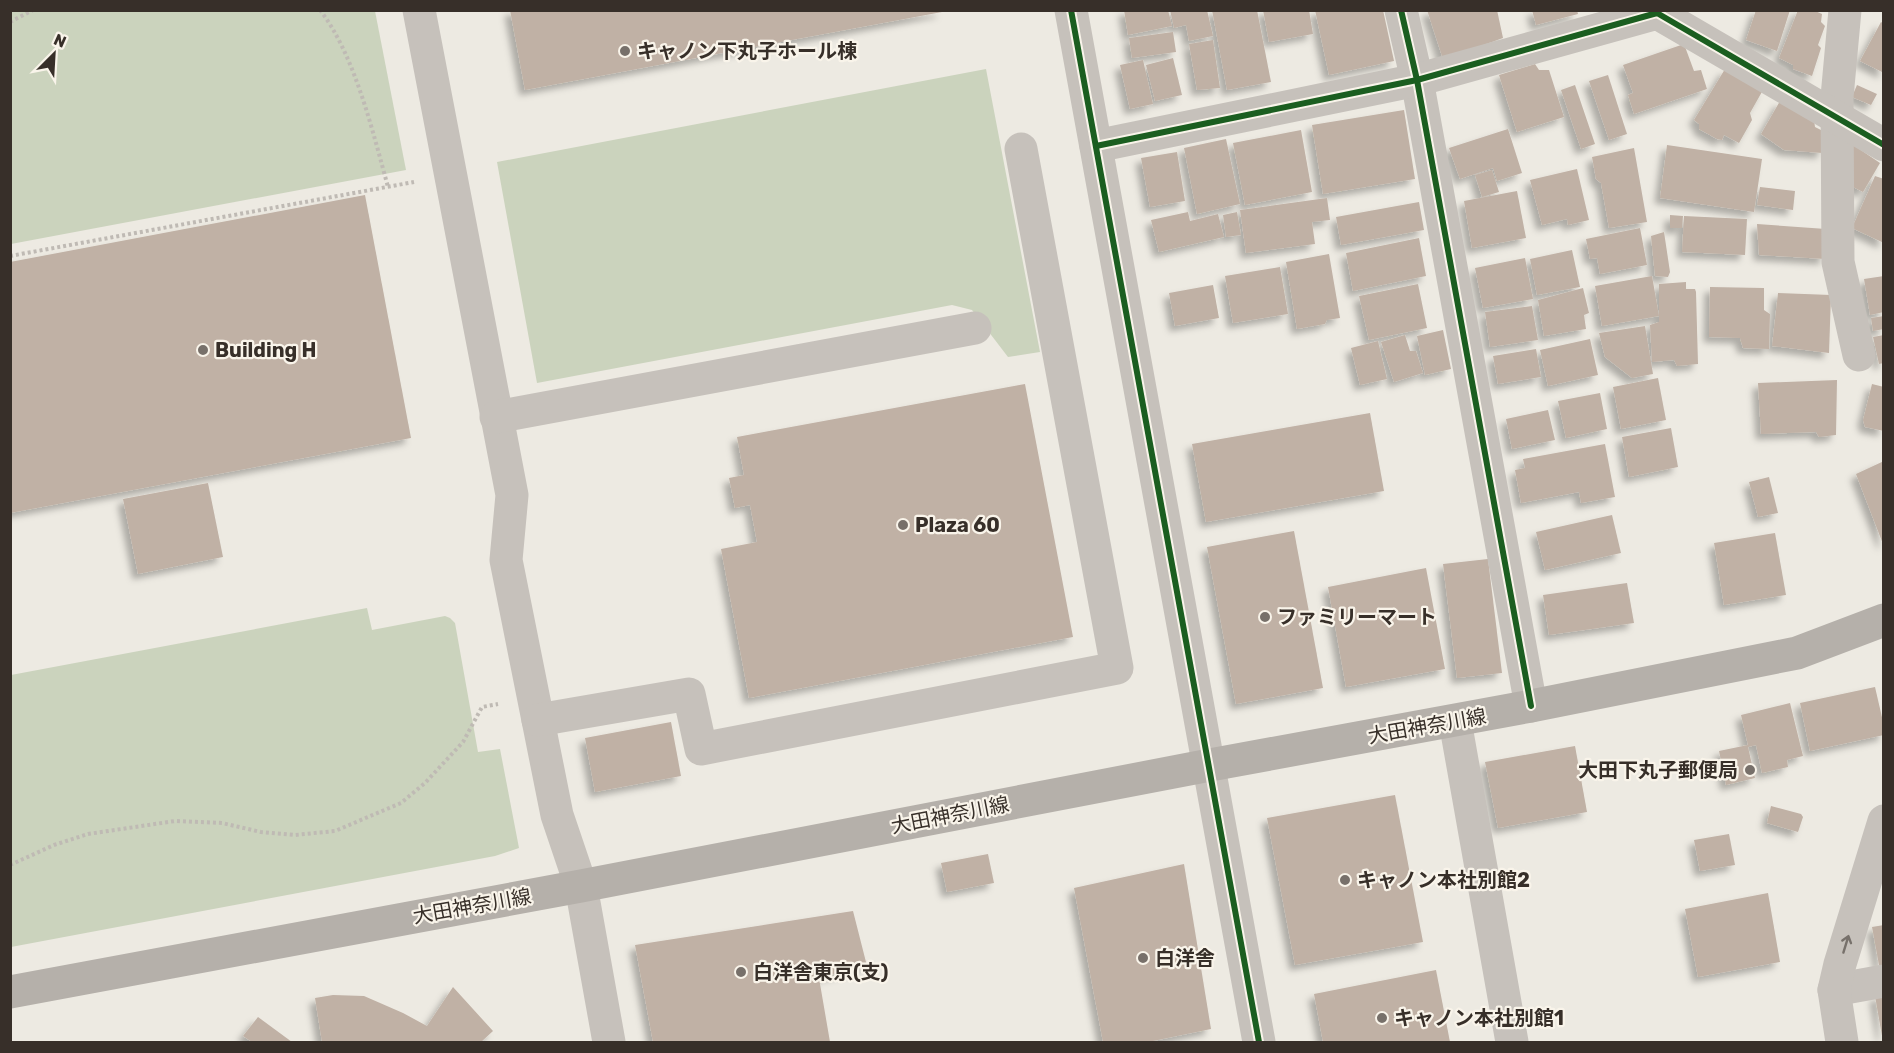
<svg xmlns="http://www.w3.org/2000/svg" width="1894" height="1053" viewBox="0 0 1894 1053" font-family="Rubik,'Noto Sans JP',sans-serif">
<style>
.green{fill:#cbd3bd}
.building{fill:#c0b1a5;filter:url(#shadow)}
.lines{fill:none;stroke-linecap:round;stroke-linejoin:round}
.path{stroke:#bfbab4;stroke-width:4;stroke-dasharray:3 3;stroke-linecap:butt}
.minor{stroke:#c6c1bb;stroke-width:33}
.major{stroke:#b5b0aa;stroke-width:33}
.cycleway-casing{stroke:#f9f4ea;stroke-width:10}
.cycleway{stroke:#1b5e20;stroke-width:6}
.oneway{stroke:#77716b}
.poi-dot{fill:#77706a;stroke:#f9f4ea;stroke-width:2}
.labels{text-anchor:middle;stroke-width:4.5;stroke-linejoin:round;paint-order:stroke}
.poi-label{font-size:20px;font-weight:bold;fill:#372f29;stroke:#f9f4ea;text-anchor:start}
.street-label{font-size:20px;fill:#372f29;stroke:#f9f4ea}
</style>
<defs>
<filter id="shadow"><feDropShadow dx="-5.5" dy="5.5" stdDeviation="3" flood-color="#0004"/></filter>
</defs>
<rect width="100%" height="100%" fill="#edeae2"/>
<g class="green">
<path d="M 11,10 L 375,11 L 406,170 L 11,244 Z"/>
<path d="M 986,69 L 1040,352 L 1008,357 L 972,310 L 952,305 L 537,383 L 497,162 Z"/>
<path d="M 367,608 L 372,630 L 445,616 L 450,618 L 455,623 L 478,752 L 500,749 L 519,848 L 495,856 L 11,947 L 11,675 Z"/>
</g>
<g class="building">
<path d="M 510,10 L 942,10 L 942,12 L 525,90 Z"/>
<path d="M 1124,10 L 1168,10 L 1172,26 L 1128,35 Z"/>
<path d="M 1170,10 L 1207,10 L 1213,36 L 1189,41 L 1186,25 L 1174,28 Z"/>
<path d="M 1212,10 L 1257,10 L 1271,82 L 1227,90 Z"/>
<path d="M 1263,10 L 1309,10 L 1313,34 L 1269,42 Z"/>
<path d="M 1315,10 L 1383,10 L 1394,61 L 1329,75 Z"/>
<path d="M 1427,10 L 1497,10 L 1503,38 L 1443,59 Z"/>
<path d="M 1532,10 L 1577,10 L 1578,14 L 1536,25 Z"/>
<path d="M 1756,10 L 1790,10 L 1777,51 L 1746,40 Z"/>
<path d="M 1798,10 L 1813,10 L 1822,14 L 1821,22 L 1825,26 L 1818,45 L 1821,48 L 1812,76 L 1793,69 L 1793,65 L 1779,58 Z"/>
<path d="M 1881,22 L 1884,24 L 1884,73 L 1860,61 Z"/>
<path d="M 1173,32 L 1176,52 L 1132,58 L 1129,38 Z"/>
<path d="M 1213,40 L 1220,88 L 1197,90 L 1189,44 Z"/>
<path d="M 1684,44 L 1694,71 L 1701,70 L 1707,89 L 1634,114 L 1628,95 L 1633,93 L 1623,65 Z"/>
<path d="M 1173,58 L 1182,95 L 1155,101 L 1146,65 Z"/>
<path d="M 1143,60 L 1153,104 L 1130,109 L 1120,65 Z"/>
<path d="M 1535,64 L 1539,70 L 1549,70 L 1564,117 L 1517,132 L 1499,75 Z"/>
<path d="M 1725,69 L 1763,90 L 1750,113 L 1752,120 L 1739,143 L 1724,135 L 1722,140 L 1717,139 L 1699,129 L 1699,124 L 1694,120 Z"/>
<path d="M 1608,75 L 1627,134 L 1609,140 L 1589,81 Z"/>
<path d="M 1575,85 L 1595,144 L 1581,149 L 1561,90 Z"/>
<path d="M 1857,85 L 1877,94 L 1871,105 L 1852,97 Z"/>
<path d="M 1780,101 L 1814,120 L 1815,127 L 1827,133 L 1822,153 L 1784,150 L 1761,134 Z"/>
<path d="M 1404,110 L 1415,179 L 1323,194 L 1312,125 Z"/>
<path d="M 1508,129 L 1522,173 L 1497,181 L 1493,168 L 1460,179 L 1449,148 Z"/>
<path d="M 1301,130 L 1312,192 L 1245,205 L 1233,143 Z"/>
<path d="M 1226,139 L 1240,204 L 1197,214 L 1184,148 Z"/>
<path d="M 1852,144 L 1880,163 L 1863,192 L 1851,186 Z"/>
<path d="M 1667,145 L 1762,159 L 1754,212 L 1660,198 Z"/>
<path d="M 1634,148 L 1647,222 L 1609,228 L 1601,183 L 1596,179 L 1592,157 Z"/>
<path d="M 1177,152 L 1185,201 L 1150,207 L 1141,158 Z"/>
<path d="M 1577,169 L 1589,220 L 1568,225 L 1567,219 L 1542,225 L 1530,180 Z"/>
<path d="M 1492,170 L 1499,192 L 1482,197 L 1475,175 Z"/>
<path d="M 1875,176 L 1884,179 L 1884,243 L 1852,228 Z"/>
<path d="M 1760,187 L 1795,191 L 1793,210 L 1757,205 Z"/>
<path d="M 1517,191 L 1526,238 L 1472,248 L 1464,201 Z"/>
<path d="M 365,195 L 411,438 L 10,513 L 10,262 Z"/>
<path d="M 1327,198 L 1330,220 L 1312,222 L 1315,244 L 1246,253 L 1240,210 Z"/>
<path d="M 1419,202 L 1424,230 L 1341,245 L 1336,217 Z"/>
<path d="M 1188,212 L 1190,221 L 1218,214 L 1224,237 L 1159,252 L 1151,220 Z"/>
<path d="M 1237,212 L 1241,235 L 1226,237 L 1223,215 Z"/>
<path d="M 1670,215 L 1683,216 L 1682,228 L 1670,228 Z"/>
<path d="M 1684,216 L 1747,219 L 1745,255 L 1682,252 Z"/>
<path d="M 1757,224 L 1826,229 L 1825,259 L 1759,255 Z"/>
<path d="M 1640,228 L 1647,265 L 1600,274 L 1597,258 L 1590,259 L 1586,239 Z"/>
<path d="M 1664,232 L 1670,272 L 1668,277 L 1655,276 L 1651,236 Z"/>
<path d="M 1419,238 L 1426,276 L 1353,291 L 1346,253 Z"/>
<path d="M 1572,250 L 1580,287 L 1537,295 L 1530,259 Z"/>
<path d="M 1329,254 L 1340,318 L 1327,320 L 1325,324 L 1297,329 L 1286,262 Z"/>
<path d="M 1525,258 L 1533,299 L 1483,308 L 1475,268 Z"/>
<path d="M 1280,267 L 1288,314 L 1233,323 L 1225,276 Z"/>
<path d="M 1652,276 L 1659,316 L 1602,326 L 1595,286 Z"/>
<path d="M 1884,276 L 1884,312 L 1870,315 L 1864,279 Z"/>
<path d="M 1686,282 L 1686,289 L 1695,289 L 1696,292 L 1698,364 L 1677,366 L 1674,360 L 1652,362 L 1650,325 L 1659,322 L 1659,284 Z"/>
<path d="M 1418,284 L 1427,328 L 1369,340 L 1359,296 Z"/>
<path d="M 1213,285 L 1219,318 L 1175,326 L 1169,293 Z"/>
<path d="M 1710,287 L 1764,288 L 1764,310 L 1770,314 L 1769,349 L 1743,348 L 1740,338 L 1709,337 Z"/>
<path d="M 1583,288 L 1589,313 L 1584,315 L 1586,329 L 1544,336 L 1538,300 Z"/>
<path d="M 1778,293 L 1831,295 L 1829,353 L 1772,346 Z"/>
<path d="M 1532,306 L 1538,340 L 1490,347 L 1485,312 Z"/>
<path d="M 1884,316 L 1884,329 L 1873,331 L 1871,318 Z"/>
<path d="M 1645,326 L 1653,374 L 1632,378 L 1605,357 L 1599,333 Z"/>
<path d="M 1443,330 L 1451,369 L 1425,375 L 1417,336 Z"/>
<path d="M 1405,335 L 1410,351 L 1416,351 L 1423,373 L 1394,382 L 1381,342 Z"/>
<path d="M 1884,335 L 1884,363 L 1879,364 L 1873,337 Z"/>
<path d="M 1590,339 L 1598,375 L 1548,386 L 1540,350 Z"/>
<path d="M 1378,341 L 1387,379 L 1360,385 L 1351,348 Z"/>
<path d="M 1536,349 L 1541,377 L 1498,384 L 1493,356 Z"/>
<path d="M 1658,378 L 1666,420 L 1621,429 L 1613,387 Z"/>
<path d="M 1837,380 L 1836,435 L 1819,437 L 1816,432 L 1761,434 L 1758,383 Z"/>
<path d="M 1025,384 L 1073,637 L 749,698 L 721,549 L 757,542 L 750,505 L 735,508 L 729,478 L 744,475 L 737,437 Z"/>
<path d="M 1872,384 L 1884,387 L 1884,431 L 1865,427 L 1863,420 Z"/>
<path d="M 1600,393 L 1607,429 L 1566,438 L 1558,401 Z"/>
<path d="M 1548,410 L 1555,440 L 1512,449 L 1506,419 Z"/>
<path d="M 1370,413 L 1384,491 L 1206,522 L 1192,444 Z"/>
<path d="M 1671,428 L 1678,467 L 1629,477 L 1622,437 Z"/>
<path d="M 1605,444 L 1615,497 L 1581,503 L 1579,492 L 1521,503 L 1515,470 L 1525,468 L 1523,459 Z"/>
<path d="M 1884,461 L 1884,544 L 1883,544 L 1856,474 Z"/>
<path d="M 1769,477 L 1778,513 L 1758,517 L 1749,482 Z"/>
<path d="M 208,483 L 223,557 L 138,574 L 123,499 Z"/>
<path d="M 1612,515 L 1621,553 L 1545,570 L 1536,532 Z"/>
<path d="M 1294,531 L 1323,688 L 1236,704 L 1207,547 Z"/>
<path d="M 1775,533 L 1786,595 L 1724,605 L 1714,543 Z"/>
<path d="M 1488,559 L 1502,673 L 1457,678 L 1443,564 Z"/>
<path d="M 1426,568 L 1445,669 L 1346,687 L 1328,587 Z"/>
<path d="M 1627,583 L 1634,623 L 1549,635 L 1543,595 Z"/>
<path d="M 1875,687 L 1884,726 L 1884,735 L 1810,751 L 1800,703 Z"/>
<path d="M 1790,703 L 1803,756 L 1787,760 L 1788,767 L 1762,773 L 1756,745 L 1748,747 L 1755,778 L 1726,785 L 1719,751 L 1748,745 L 1741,715 Z"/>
<path d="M 671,722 L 681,776 L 595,792 L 585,738 Z"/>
<path d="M 1575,746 L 1587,812 L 1498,828 L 1485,762 Z"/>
<path d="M 1395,795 L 1423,942 L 1295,965 L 1267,818 Z"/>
<path d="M 1771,806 L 1801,814 L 1803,817 L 1798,832 L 1767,823 Z"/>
<path d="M 1729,834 L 1735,865 L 1700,871 L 1694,840 Z"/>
<path d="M 988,854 L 994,883 L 947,892 L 941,863 Z"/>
<path d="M 1184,864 L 1211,1029 L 1148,1042 L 1103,1042 L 1074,888 Z"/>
<path d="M 1768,893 L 1780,962 L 1698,977 L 1685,909 Z"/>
<path d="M 853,911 L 867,966 L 819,978 L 830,1042 L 653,1042 L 635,945 Z"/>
<path d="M 1884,925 L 1884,965 L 1879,965 L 1872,927 Z"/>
<path d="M 1436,970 L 1450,1042 L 1323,1042 L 1314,994 Z"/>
<path d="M 453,987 L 493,1031 L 481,1042 L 322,1042 L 315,998 L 333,995 L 364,996 L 403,1013 L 427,1026 Z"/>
<path d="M 1884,995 L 1884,1036 L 1882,1036 L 1875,996 Z"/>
<path d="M 258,1017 L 292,1042 L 252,1042 L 243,1036 Z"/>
</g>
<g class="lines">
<g class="path">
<path d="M 320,10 C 355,55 373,133 388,187"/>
<path d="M 10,22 L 33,10"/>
<path d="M 10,256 L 414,182"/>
<path d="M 10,865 L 54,845 L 88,834 L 175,821 L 222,823 L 261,832 L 295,835 L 335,831 L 401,803 L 425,783 L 463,742 L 482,707 L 498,704"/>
</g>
<g class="minor">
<path d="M 419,10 L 512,495 L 506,560 L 557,815 L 581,886 L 609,1042"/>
<path d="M 1071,10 L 1259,1042"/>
<path d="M 1401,10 L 1417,80 L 1531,706"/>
<path d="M 1845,10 L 1837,97 L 1838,262 L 1859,355"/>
<path d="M 1096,146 L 1417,80 L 1657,13 L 1884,145"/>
<path d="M 496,417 L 975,328"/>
<path d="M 538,720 L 689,694 L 701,749 L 1117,668 L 1021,149"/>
<path d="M 1455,721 L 1512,1042"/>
<path d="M 1834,990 L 1884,981"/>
<path d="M 1842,1042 L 1834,990 L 1840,964 L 1884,821"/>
</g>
<path class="major" d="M 10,992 L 581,886 L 1210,765 L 1531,706 L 1797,653 L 1884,620"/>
<g class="cycleway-casing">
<g id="cycleway">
<path d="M 1071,10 L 1259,1042"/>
<path d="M 1401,10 L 1417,80 L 1531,706"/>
<path d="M 1096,146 L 1417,80 L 1657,13 L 1884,145"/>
</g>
</g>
<use href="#cycleway" class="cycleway"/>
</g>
<defs><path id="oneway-shaft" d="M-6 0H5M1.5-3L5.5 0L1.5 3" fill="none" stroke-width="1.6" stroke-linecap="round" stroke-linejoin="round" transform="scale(1.5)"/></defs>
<use class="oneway" href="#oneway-shaft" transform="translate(1846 944) rotate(-73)"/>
<g class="poi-dot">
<circle cx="625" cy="51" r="6"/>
<circle cx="203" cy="350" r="6"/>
<circle cx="903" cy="525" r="6"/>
<circle cx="1265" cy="617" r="6"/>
<circle cx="1750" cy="770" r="6"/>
<circle cx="1345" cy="880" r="6"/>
<circle cx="1143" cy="958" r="6"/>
<circle cx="741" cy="972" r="6"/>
<circle cx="1382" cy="1018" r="6"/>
</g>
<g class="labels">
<g class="poi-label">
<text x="637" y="58">キャノン下丸子ホール棟</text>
<text x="215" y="357">Building H</text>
<text x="915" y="532">Plaza 60</text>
<text x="1277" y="624">ファミリーマート</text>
<text x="1738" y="777" text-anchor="end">大田下丸子郵便局</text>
<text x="1357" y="887">キャノン本社別館2</text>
<text x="1155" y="965">白洋舎</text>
<text x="753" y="979">白洋舎東京(支)</text>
<text x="1394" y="1025">キャノン本社別館1</text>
</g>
<g class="street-label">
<text transform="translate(1427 726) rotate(-10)" y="7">大田神奈川線</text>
<text transform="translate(950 815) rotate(-11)" y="7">大田神奈川線</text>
<text transform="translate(472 906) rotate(-10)" y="7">大田神奈川線</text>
</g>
</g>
<rect width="1894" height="1053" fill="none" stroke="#372f29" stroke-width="24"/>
<g transform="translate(54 54) rotate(24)" stroke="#f9f4ea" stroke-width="4.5" paint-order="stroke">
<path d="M0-4.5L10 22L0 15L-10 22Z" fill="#372f29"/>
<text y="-9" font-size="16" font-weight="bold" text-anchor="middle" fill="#372f29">N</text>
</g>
</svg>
